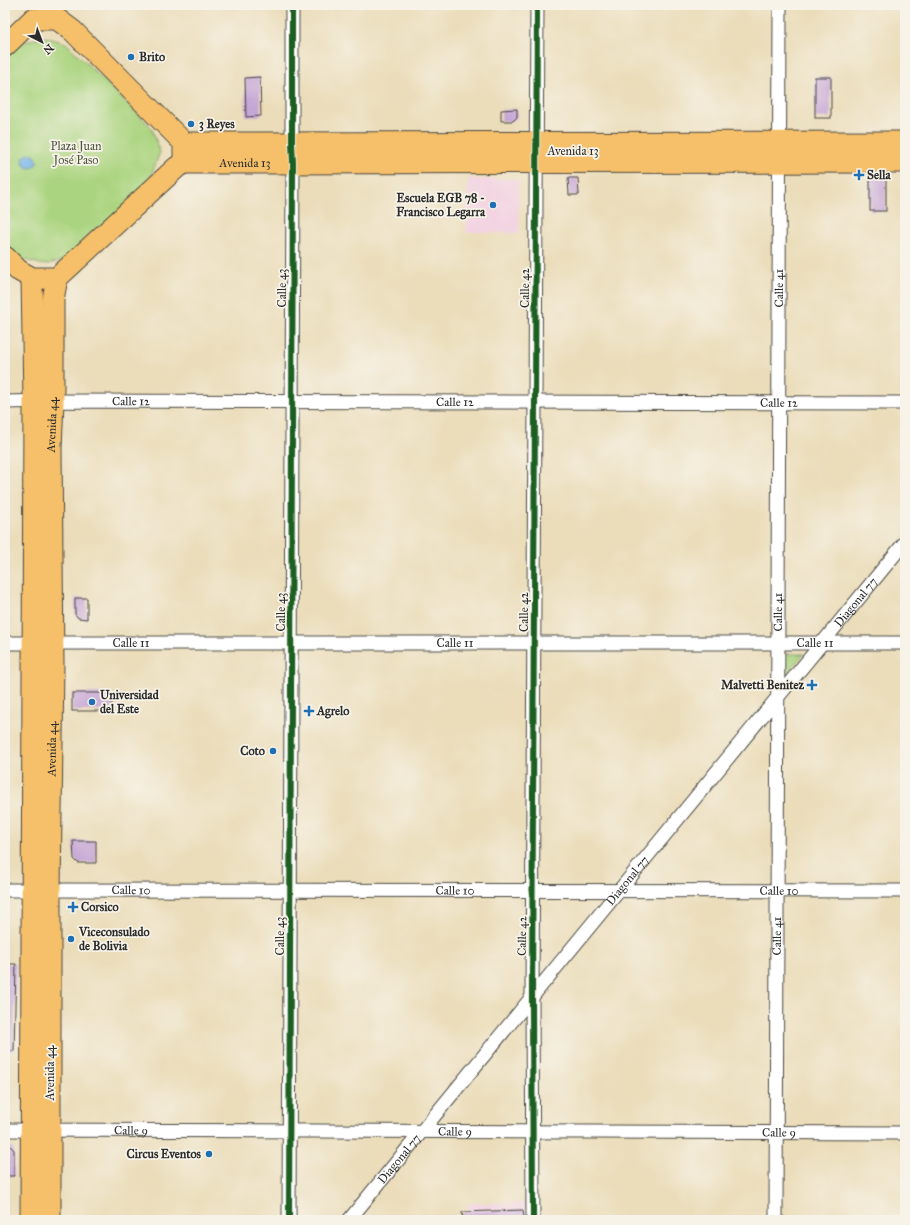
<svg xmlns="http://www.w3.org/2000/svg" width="910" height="1225" viewBox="0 0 910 1225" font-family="'IM FELL Great Primer',serif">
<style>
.built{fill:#f2cfe1}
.green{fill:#aad47f;stroke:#6a8055}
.water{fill:#74b4e8;stroke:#50708a}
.building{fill:#c6a6d5}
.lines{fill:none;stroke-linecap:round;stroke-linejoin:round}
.street-casing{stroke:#484640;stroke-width:15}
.primary-casing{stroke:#484640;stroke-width:23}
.street{stroke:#fff;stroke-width:13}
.primary{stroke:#f6c06b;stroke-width:21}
.cycleway-casing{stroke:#f7f3e8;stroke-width:8}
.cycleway{stroke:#1b5e20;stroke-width:6}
.poi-dot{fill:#1f6fb2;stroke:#f7f3e8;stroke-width:1.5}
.labels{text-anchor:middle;stroke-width:3.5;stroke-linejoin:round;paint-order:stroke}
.poi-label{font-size:12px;font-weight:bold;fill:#2b2b2b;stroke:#f7f3e8;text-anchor:start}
.park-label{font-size:12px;fill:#4b5540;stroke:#f7f3e8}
.street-label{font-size:12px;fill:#2b2b2b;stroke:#f7f3e8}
</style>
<rect width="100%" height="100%" fill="#f7f3e8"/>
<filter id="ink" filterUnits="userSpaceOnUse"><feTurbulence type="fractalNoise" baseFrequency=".025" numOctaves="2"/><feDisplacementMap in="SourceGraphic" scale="8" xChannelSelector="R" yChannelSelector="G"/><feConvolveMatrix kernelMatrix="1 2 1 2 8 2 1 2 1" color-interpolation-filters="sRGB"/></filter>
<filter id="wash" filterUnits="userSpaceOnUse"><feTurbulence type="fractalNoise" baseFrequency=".012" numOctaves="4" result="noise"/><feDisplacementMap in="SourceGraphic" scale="16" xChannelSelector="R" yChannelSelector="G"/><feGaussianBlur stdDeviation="0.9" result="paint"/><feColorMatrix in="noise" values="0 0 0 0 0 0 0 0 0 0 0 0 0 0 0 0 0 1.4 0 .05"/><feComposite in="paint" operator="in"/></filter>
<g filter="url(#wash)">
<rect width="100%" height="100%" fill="#ebddba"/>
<g class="built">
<path d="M 468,179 L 518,179 L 519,233 L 466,232 Z"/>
<rect x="468" y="1203" width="58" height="17"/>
</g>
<g class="green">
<path d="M 45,37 L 66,43 L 151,127 L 160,152 L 150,179 L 73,258 L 44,265 L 21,259 L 5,244 L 5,58 L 21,42 Z"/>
<path d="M 784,654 L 804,654 L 785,675 Z"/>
</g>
<circle class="water" cx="30" cy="161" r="7"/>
<g id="blocks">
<g class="building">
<path d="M 260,77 L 261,116 L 246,117 L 245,78 Z"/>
<rect x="815" y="77" width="16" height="41"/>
<path d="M 517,109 L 517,117 L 513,121 L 501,121 L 501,110 Z"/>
<rect x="870" y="174" width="16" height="37"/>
<path d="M 568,178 L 578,178 L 579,195 L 569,195 Z"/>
<path d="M 75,598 L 87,598 L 87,619 L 78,618 L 75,614 Z"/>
<rect x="72" y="693" width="40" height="18"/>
<path d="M 73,841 L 96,841 L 96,863 L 78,863 L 74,859 Z"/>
<path d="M 5,964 L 16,964 L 14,1051 L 5,1051 Z"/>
<path d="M 5,1141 L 14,1150 L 14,1176 L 5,1176 Z"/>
<path d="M 523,1210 L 524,1220 L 463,1220 L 462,1212 Z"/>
</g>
</g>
</g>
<g filter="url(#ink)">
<use href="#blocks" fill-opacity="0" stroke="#484640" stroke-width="1"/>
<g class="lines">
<g class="street-casing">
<g id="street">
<path id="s1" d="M 5,402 L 53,401 L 905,403"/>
<path id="s2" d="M 5,643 L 905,643"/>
<path id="s3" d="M 5,890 L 905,891"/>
<path id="s4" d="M 5,1130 L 905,1133"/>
<path d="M 289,1220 L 293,163 L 292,143 L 292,5"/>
<path id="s5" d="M 349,1220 L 905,542"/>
<path d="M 533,1220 L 532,997 L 537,5"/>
<path id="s6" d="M 776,1220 L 780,5"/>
</g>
</g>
<g class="primary-casing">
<g id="primary">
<path d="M 5,46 L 33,19 L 57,19 L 73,31 L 184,143 L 184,158"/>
<path d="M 184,143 L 905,142"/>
<path id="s7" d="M 184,163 L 905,162"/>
<path d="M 5,257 L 18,270 L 32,278 L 57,278 L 177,167 L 184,163"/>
<path d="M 31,1220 L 34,402 L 32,278"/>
<path id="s8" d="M 50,1220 L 50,890 L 53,664 L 51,448 L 53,401 L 53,300 L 57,278"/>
</g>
</g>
<use href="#street" class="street"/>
<use href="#primary" class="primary"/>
<g class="cycleway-casing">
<g id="cycleway">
<path d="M 289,1220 L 293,163 L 292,143 L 292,5"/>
<path d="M 533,1220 L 532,997 L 537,5"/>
</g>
</g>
<use href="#cycleway" class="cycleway"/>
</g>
</g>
<g class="poi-dot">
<circle cx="131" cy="57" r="4"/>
<circle cx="191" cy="124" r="4"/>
<path d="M857 169h4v4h4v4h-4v4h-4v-4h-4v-4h4z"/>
<circle cx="493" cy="205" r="4"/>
<path d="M810 679h4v4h4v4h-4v4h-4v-4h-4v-4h4z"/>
<circle cx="92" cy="702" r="4"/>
<path d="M307 705h4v4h4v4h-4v4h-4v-4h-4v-4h4z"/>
<circle cx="273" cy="751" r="4"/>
<path d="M71 901h4v4h4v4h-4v4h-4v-4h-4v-4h4z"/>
<circle cx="71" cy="939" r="4"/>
<circle cx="209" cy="1154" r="4"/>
</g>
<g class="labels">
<g class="poi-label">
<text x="139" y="61">Brito</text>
<text x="199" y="128">3 Reyes</text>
<text x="867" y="179">Sella</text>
<text x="485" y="202" text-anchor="end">Escuela EGB 78 -<tspan x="485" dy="14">Francisco Legarra</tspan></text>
<text x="804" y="689" text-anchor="end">Malvetti Benitez</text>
<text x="100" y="699">Universidad<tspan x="100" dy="14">del Este</tspan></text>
<text x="317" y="715">Agrelo</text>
<text x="265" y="755" text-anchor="end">Coto</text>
<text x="81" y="911">Corsico</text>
<text x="79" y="936">Viceconsulado<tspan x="79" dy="14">de Bolivia</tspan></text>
<text x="201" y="1158" text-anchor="end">Circus Eventos</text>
</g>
<g class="park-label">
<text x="76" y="150">Plaza Juan<tspan x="76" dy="14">José Paso</tspan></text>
</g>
<g class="street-label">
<text x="573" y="155">Avenida 13</text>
<text dy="4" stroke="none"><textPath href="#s7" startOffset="61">Avenida 13</textPath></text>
<text transform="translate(282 288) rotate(-90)" y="4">Calle 43</text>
<text transform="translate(525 288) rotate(-90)" y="4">Calle 42</text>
<text dy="4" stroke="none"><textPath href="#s6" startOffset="932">Calle 41</textPath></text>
<text dy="4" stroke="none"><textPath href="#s1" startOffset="126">Calle 12</textPath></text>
<text dy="4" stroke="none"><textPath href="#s1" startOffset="450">Calle 12</textPath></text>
<text dy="4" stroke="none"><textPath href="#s1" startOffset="774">Calle 12</textPath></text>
<text dy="4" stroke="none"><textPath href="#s8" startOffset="795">Avenida 44</textPath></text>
<text dy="4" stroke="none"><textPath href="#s5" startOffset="799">Diagonal 77</textPath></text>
<text transform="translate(281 612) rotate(-90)" y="4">Calle 43</text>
<text transform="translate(524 612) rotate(-90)" y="4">Calle 42</text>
<text dy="4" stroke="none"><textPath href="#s6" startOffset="608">Calle 41</textPath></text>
<text dy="4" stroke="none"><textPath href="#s2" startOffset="126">Calle 11</textPath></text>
<text dy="4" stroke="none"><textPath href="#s2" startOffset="450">Calle 11</textPath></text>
<text dy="4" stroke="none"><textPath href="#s2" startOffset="810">Calle 11</textPath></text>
<text dy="4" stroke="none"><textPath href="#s8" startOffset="471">Avenida 44</textPath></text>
<text dy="4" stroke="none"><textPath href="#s5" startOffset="439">Diagonal 77</textPath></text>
<text dy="4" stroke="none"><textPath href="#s3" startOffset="126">Calle 10</textPath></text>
<text dy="4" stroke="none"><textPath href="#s3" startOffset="450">Calle 10</textPath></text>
<text dy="4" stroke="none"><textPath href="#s3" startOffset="774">Calle 10</textPath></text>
<text transform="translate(280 936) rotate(-90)" y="4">Calle 43</text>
<text transform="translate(522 936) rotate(-89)" y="4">Calle 42</text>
<text dy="4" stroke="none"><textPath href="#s6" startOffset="284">Calle 41</textPath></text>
<text transform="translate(50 1073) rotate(-90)" y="4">Avenida 44</text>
<text dy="4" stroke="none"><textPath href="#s4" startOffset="126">Calle 9</textPath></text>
<text dy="4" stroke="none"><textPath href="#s4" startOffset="450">Calle 9</textPath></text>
<text dy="4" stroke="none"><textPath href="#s4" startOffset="774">Calle 9</textPath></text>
<text dy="4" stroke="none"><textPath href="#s5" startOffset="79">Diagonal 77</textPath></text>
</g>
</g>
<rect width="910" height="1225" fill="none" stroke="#f7f3e8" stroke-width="20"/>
<g transform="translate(42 42) rotate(138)" stroke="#f7f3e8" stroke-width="3" paint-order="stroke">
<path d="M0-3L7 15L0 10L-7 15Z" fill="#2b2b2b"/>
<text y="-6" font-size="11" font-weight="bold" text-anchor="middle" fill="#2b2b2b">N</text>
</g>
</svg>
